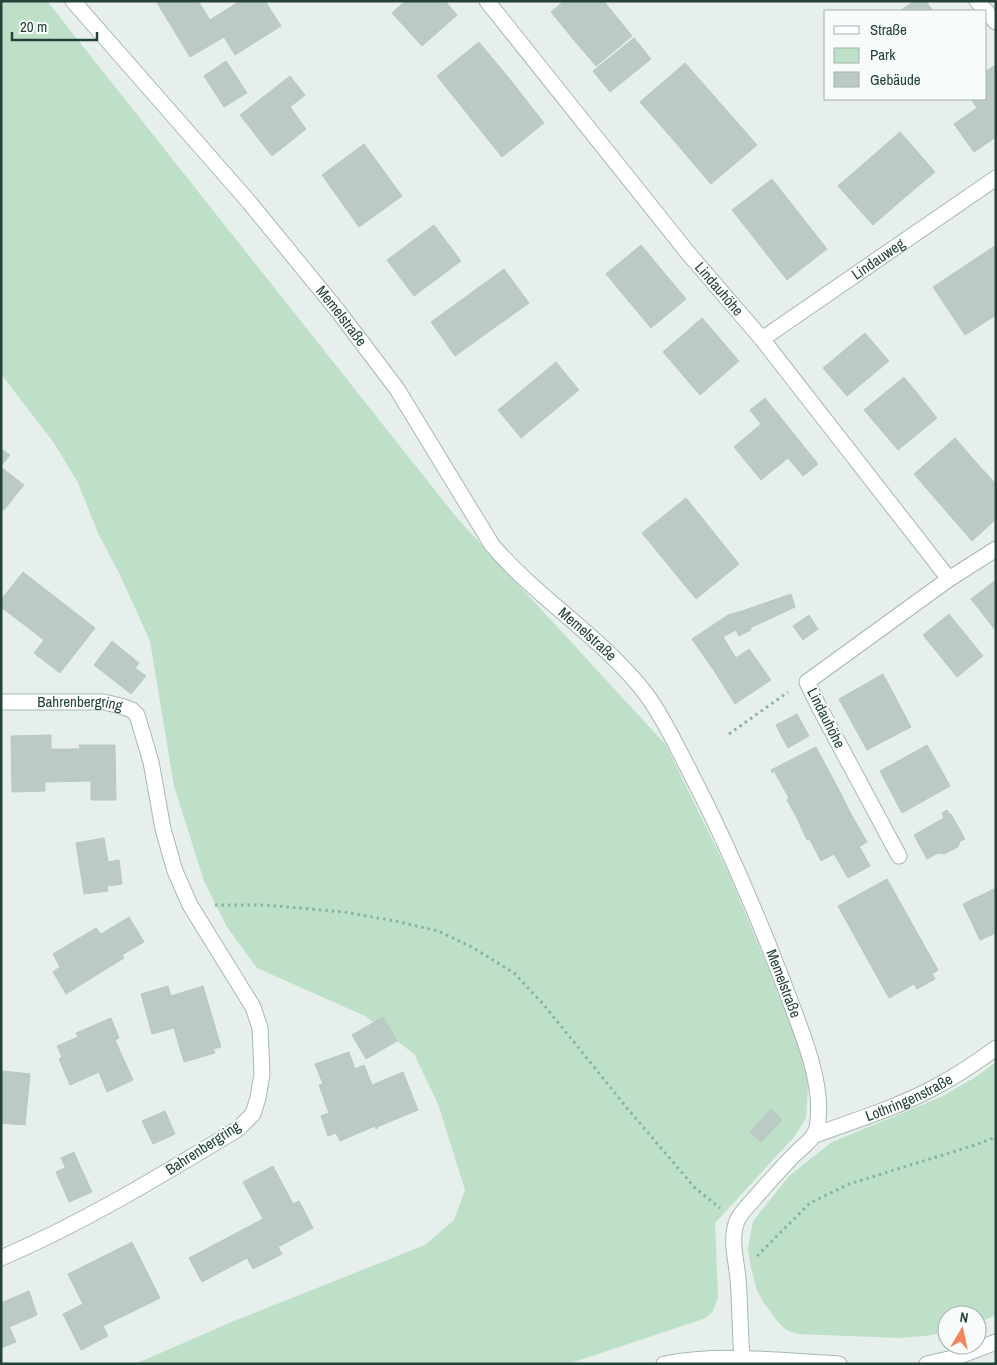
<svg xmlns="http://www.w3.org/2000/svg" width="997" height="1365" viewBox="0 0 997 1365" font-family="'Archivo Narrow',sans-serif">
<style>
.green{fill:#bfe0c8}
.building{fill:#bbcac4;stroke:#b8c9c2}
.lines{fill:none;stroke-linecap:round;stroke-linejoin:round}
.street-casing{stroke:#a8b8b2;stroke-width:17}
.secondary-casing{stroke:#a4bbb3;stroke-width:17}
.path{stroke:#86b3a5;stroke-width:3;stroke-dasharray:2.5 4;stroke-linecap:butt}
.street{stroke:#fff;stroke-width:15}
.secondary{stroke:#fff;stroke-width:15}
.labels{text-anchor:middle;stroke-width:4;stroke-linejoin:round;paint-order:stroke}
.street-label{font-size:15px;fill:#24423a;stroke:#f7fbf9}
</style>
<rect width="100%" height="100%" fill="#e6efeb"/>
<g class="green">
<path d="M 1,1 L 47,1 L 457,518 L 666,745 L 729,874 L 769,970 L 804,1058 L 808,1086 L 806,1118 L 794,1137 L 715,1223 L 718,1297 L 713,1311 L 706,1318 L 568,1364 L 135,1364 L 234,1321 L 425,1245 L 454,1220 L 465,1190 L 438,1104 L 414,1054 L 365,1016 L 257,968 L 227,927 L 204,881 L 174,786 L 150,641 L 121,577 L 98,533 L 78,483 L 54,443 L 1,374 Z"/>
<path d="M 996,1062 L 996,1315 L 977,1323 L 977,1315 L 947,1315 L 947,1332 L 925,1336 L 898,1338 L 798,1334 L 786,1330 L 779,1323 L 763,1302 L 756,1288 L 750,1263 L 748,1249 L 753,1221 L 789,1176 L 832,1142 L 941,1097 L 977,1076 Z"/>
</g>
<g class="building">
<path d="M 156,1 L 198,1 L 210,20 L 240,1 L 265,1 L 281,26 L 235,55 L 224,37 L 190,57 Z"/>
<path d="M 405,1 L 445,1 L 457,15 L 422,46 L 392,13 Z"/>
<path d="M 564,1 L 604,1 L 610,9 L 573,39 L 551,12 Z"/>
<path d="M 914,1 L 926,1 L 933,11 L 900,11 Z"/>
<path d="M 610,9 L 632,36 L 596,66 L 573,39 Z"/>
<path d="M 634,38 L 651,59 L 610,92 L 593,71 Z"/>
<path d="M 479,42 L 512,82 L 469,116 L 437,76 Z"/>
<path d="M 226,61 L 247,93 L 224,107 L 204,76 Z"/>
<path d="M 685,63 L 721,104 L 676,143 L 640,102 Z"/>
<path d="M 994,66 L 996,68 L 996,137 L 974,152 L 954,124 L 977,108 L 971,99 L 986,99 L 986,71 Z"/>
<path d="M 290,76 L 305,95 L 290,107 L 306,129 L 272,156 L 240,115 Z"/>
<path d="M 512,82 L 544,123 L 502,157 L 469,116 Z"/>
<path d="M 721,104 L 757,145 L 711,184 L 676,143 Z"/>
<path d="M 900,132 L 935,172 L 904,198 L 869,159 Z"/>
<path d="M 364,144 L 402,196 L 359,227 L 322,175 Z"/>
<path d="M 869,159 L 904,198 L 873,225 L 838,186 Z"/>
<path d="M 772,179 L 827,249 L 787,280 L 732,210 Z"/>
<path d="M 434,225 L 461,261 L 414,296 L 387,260 Z"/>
<path d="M 641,245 L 686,299 L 651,328 L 606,274 Z"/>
<path d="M 996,245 L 996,310 L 966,265 Z"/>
<path d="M 966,265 L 996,310 L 996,315 L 965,335 L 933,287 Z"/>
<path d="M 504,269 L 529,303 L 455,356 L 431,322 Z"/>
<path d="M 702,318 L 739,361 L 700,395 L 663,352 Z"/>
<path d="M 865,333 L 889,361 L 847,396 L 823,368 Z"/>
<path d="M 556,362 L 579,390 L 521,438 L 498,410 Z"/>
<path d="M 904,377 L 921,398 L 881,430 L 864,410 Z"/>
<path d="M 765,398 L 818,464 L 803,476 L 788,458 L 761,480 L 734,447 L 761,424 L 750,410 Z"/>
<path d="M 921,398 L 937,418 L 898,450 L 881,430 Z"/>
<path d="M 955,438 L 974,460 L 933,496 L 914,474 Z"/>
<path d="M 1,449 L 10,455 L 1,466 Z"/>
<path d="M 974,460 L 994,482 L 952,518 L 933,496 Z"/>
<path d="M 1,467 L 24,485 L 4,510 L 1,508 Z"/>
<path d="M 994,482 L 996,484 L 996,519 L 972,541 L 952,518 Z"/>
<path d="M 686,498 L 739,564 L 696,599 L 642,533 Z"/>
<path d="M 23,572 L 95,628 L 60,673 L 34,653 L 44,640 L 1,607 L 1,600 Z"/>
<path d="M 996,580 L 996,631 L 971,599 Z"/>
<path d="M 791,594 L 795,607 L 750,628 L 742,611 Z"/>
<path d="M 742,611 L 751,630 L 739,636 L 736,630 L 723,637 L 736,658 L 715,672 L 692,639 L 728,615 Z"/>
<path d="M 949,614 L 983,656 L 957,677 L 923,635 Z"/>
<path d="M 809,615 L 818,629 L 803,640 L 793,626 Z"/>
<path d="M 112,641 L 139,663 L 121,686 L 94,665 Z"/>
<path d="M 749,649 L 771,680 L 735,704 L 715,672 Z"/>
<path d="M 135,668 L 146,676 L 131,694 L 121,686 Z"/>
<path d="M 883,674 L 911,727 L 867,750 L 839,699 Z"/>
<path d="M 797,714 L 803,725 L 782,737 L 776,725 Z"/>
<path d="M 803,725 L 809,736 L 788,748 L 782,737 Z"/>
<path d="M 51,735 L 51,749 L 80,749 L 79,745 L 115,745 L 116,800 L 91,800 L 91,781 L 45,782 L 45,791 L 12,792 L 11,736 Z"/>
<path d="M 927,745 L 939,766 L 891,792 L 880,771 Z"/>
<path d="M 816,747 L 840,792 L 796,816 L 787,800 L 789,798 L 774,771 L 772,773 L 771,770 Z"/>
<path d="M 939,766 L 950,786 L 902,813 L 891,792 Z"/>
<path d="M 840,792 L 851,814 L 830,826 L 830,828 L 807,840 L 796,816 Z"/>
<path d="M 947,810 L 950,815 L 951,814 L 965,839 L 960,841 L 958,847 L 944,854 L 938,853 L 927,859 L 914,835 L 944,818 L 942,813 Z"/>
<path d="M 851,814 L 867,842 L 837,859 L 834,854 L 821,861 L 809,838 L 830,828 L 830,826 Z"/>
<path d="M 104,838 L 108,862 L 119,860 L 122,884 L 107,886 L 108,891 L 84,894 L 76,843 Z"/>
<path d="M 859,846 L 870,866 L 848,878 L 837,859 Z"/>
<path d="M 887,879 L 938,970 L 932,974 L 935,979 L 917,989 L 914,984 L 889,998 L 838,906 Z"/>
<path d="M 996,888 L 996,933 L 980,940 L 963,904 Z"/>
<path d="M 129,917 L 144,942 L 122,955 L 124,958 L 66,994 L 53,972 L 60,967 L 53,954 L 96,928 L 101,934 Z"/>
<path d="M 168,986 L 171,996 L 203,986 L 221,1047 L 213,1049 L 215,1053 L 184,1062 L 174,1028 L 152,1034 L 141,994 Z"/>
<path d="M 383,1017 L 397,1041 L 366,1059 L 352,1035 Z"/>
<path d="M 111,1018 L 119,1038 L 115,1040 L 133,1080 L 107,1092 L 99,1072 L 70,1085 L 59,1059 L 62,1057 L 57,1046 L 78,1037 L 76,1033 Z"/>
<path d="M 349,1052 L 355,1069 L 364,1065 L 372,1085 L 403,1072 L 418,1110 L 377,1127 L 378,1128 L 376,1129 L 375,1126 L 340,1141 L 336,1133 L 328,1136 L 321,1116 L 329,1113 L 319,1085 L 323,1084 L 315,1064 Z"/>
<path d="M 3,1071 L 30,1074 L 25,1125 L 1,1123 L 1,1078 Z"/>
<path d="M 771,1109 L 782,1120 L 761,1142 L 750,1132 Z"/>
<path d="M 165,1111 L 175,1134 L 153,1144 L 142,1121 Z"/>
<path d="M 74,1152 L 80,1166 L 67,1171 L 61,1158 Z"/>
<path d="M 80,1166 L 92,1192 L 69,1202 L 56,1172 L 65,1168 L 67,1171 Z"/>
<path d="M 273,1166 L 293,1204 L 299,1201 L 313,1228 L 278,1247 L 282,1254 L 253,1269 L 247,1258 L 202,1282 L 189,1258 L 263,1219 L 243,1182 Z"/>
<path d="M 132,1242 L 160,1298 L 103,1326 L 108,1336 L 81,1350 L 63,1314 L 83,1304 L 68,1274 Z"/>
<path d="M 29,1291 L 37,1315 L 9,1327 L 1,1308 L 1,1303 Z"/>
<path d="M 1,1308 L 16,1342 L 1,1348 Z"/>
</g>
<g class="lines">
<g class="street-casing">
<g id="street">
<path id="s1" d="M 73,1 L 249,202 L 338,311 L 397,389 L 492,545 C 539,600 602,637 646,694 C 663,717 675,743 688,768 C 724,837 755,909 783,982 C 797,1021 823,1077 818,1119 C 818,1123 817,1129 815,1133 C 812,1140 802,1147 796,1153 C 781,1168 768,1183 754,1199 C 748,1206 740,1213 737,1221 C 730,1239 736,1259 738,1278 C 740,1305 740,1332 742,1359"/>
<path id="s2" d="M 487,1 L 688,253 L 762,339 L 949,579"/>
<path d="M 977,1 L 996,22"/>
<path id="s3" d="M 762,339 L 996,178"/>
<path id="s4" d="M 1,702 L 104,702 L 121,706 L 132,710 L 137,715 L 151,762 L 163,829 L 175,871 L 190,905 L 253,1007 L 260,1028 L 262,1074 L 258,1098 L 253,1114 L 238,1129 C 160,1176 85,1222 1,1258"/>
<path d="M 899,856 L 818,705 L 807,682 L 949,579 L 996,549"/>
<path id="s5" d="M 815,1135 C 856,1120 899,1107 937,1086 C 958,1075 977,1062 996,1048"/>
</g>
</g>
<g class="secondary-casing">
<g id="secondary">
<path d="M 664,1364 C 721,1353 782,1361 839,1364"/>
<path d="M 927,1364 L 957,1357 L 996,1342"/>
</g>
</g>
<g class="path">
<path d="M 729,734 L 788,692"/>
<path d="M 215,905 L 265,905 L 344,912 L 395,921 L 438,931 L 472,947 L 514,973 L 544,1005 L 627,1108 L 695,1188 L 720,1208"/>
<path d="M 757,1256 L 810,1203 L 849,1184 L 975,1145 L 996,1137"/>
</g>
<use href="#street" class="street"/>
<use href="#secondary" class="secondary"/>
</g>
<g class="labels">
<g class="street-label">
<text dy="5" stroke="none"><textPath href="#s3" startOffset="141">Lindauweg</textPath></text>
<text dy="5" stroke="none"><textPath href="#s2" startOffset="370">Lindauhöhe</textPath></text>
<text dy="5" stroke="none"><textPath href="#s1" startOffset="414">Memelstraße</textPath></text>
<text dy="5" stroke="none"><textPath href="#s1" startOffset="819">Memelstraße</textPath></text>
<text dy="5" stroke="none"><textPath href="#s4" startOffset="79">Bahrenbergring</textPath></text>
<text transform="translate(826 718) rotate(63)" y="5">Lindauhöhe</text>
<text dy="5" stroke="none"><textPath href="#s1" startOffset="1224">Memelstraße</textPath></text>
<text dy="5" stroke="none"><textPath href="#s5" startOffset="101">Lothringenstraße</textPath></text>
<text transform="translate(203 1148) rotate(-33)" y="5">Bahrenbergring</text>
</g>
</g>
<rect width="997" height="1365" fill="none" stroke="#24423a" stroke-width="5"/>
<rect x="824" y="10" width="162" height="90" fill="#f7fbf9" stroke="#a3b1ad"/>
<rect x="834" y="26" width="25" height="8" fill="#ffffff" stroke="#a3b1ad"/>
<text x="870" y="35" font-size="15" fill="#24423a">Straße</text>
<rect x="834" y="48" width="25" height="15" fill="#bfe0c8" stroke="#a3b1ad"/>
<text x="870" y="60" font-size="15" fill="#24423a">Park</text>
<rect x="834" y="72" width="25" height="15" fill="#bbcac4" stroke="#a3b1ad"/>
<text x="870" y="85" font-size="15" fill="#24423a">Gebäude</text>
<g transform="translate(962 1330) rotate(9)"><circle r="24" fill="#f7fbf9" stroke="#a3b1ad"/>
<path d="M0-4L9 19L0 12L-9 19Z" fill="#f4845f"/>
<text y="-8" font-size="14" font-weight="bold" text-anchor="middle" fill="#24423a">N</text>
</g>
<path d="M12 32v8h85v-8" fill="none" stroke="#24423a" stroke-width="2.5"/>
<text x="20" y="32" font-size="15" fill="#24423a" stroke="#f7fbf9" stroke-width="4" paint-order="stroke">20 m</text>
</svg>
